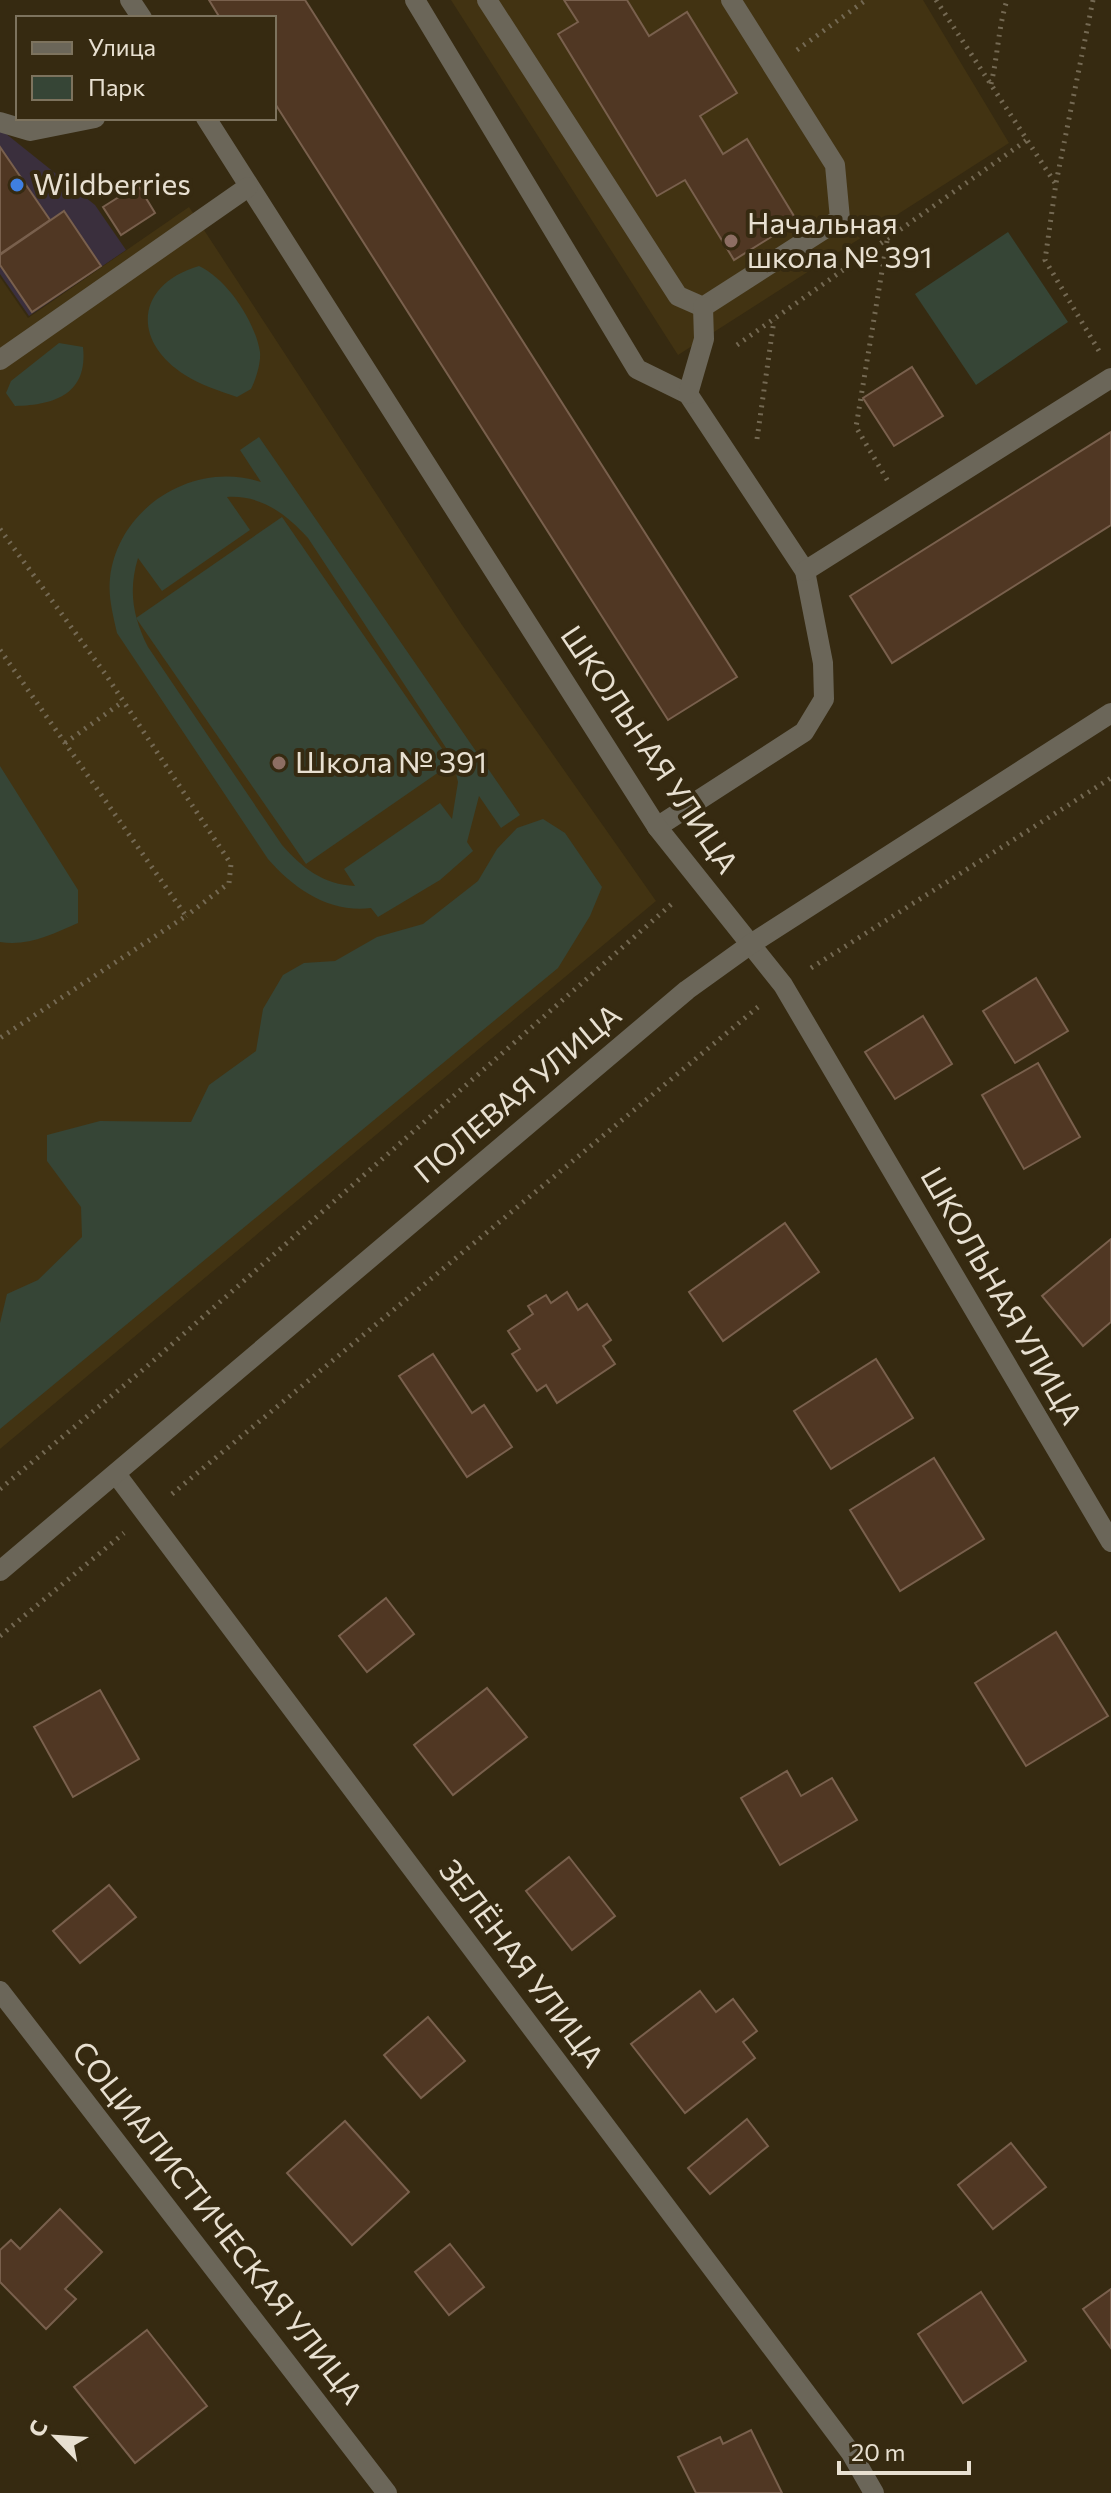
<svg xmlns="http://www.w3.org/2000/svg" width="1111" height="2493" viewBox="0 0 1111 2493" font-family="Commissioner,sans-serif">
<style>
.commercial{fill:#3a2f3d}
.built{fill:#423312}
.green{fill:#364536;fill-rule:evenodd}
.building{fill:#503723;stroke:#79604d;stroke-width:2}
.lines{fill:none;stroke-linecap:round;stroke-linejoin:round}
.path{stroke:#746953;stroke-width:5;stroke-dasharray:2 6;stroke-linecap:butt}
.minor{stroke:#6b6659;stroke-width:20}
.shop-dot{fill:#3f7fe0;stroke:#362a11;stroke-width:3}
.education-dot{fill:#8d6e63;stroke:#362a11;stroke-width:3}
.labels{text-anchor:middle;stroke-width:8;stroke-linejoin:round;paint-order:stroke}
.poi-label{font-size:30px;fill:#e8e0d1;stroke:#362a11;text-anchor:start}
.street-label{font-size:30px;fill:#e8e0d1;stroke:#362a11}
</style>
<rect width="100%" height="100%" fill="#362a11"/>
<path class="commercial" d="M 0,129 L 95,205 L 126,250 L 29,316 L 0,274 Z"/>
<g class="built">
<path d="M 451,0 L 923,0 L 1009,143 L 678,355 Z"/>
<path d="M 189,207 L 462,625 L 656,901 L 0,1449 L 0,277 L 28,318 Z"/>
</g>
<g class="green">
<path d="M 1008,232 L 1068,322 L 976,385 L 915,294 Z"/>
<path d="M 199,266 C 227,279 255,321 260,352 C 261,363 256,379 251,389 L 237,397 C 220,391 200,385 185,375 C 130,340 137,284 199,266 Z"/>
<path d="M 59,343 L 83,347 C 88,393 56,405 15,406 L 6,393 L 11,381 Z"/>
<path d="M 259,437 L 520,815 L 501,828 L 479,796 L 467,842 L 473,851 L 440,880 L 378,917 L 371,908 C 329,913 294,889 268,859 L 117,633 C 113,615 108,597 110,578 C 118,507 194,460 261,482 L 240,450 ZM 227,497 C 261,495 285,513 308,538 L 452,757 L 458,782 L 452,819 L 440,803 L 344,869 L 355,886 C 324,885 301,867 282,845 L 148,647 C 133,617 128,591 138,558 L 162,591 L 250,530 Z"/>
<path d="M 282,517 L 452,763 L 306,864 L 136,618 Z"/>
<path d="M 0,766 L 78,890 L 78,923 C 53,934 27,947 0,942 Z"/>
<path d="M 543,819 L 565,833 L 602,887 L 590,916 L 558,968 L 0,1429 L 0,1323 L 7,1294 L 38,1280 L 82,1237 L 81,1207 L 47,1161 L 47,1135 L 100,1121 L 191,1122 L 209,1085 L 256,1051 L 263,1009 L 283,975 L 304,963 L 335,961 L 377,937 L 423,924 L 478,881 L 497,849 L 517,828 Z"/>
</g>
<g class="building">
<path d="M 209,0 L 305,0 L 737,677 L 668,720 L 274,102 L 274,18 L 220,18 Z"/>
<path d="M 564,0 L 627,0 L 649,36 L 687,12 L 737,93 L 700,116 L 723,154 L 747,139 L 797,221 L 734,260 L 685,180 L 657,196 L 558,34 L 578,22 Z"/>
<path d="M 0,147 L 50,220 L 0,254 Z"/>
<path d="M 138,185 L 155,213 L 121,235 L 103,207 Z"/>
<path d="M 64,211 L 101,266 L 32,312 L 0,265 L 0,255 Z"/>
<path d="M 912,367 L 943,416 L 894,446 L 863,398 Z"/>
<path d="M 1111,432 L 1111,525 L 892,663 L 850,596 Z"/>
<path d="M 1036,978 L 1068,1031 L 1015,1063 L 983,1011 Z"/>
<path d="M 923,1016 L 952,1064 L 895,1099 L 865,1052 Z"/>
<path d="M 1038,1063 L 1080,1137 L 1024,1169 L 982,1095 Z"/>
<path d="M 785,1223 L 819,1272 L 723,1341 L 689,1292 Z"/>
<path d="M 1111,1239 L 1111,1322 L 1083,1346 L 1042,1296 Z"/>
<path d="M 567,1292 L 578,1310 L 587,1304 L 611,1340 L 603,1346 L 615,1364 L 557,1403 L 546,1385 L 537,1391 L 512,1354 L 520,1349 L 508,1331 L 533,1314 L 528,1306 L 546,1295 L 551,1303 Z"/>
<path d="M 433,1354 L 472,1413 L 484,1405 L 512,1447 L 467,1477 L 399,1376 Z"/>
<path d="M 876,1359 L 913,1418 L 831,1469 L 794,1411 Z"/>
<path d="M 934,1458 L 984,1539 L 900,1591 L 850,1510 Z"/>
<path d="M 386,1598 L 414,1634 L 367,1672 L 339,1636 Z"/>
<path d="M 1056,1632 L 1108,1716 L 1026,1766 L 975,1683 Z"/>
<path d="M 487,1688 L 527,1737 L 453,1795 L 414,1745 Z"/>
<path d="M 100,1690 L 139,1759 L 73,1797 L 34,1727 Z"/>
<path d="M 787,1771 L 801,1796 L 832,1778 L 857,1820 L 780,1865 L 741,1798 Z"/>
<path d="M 569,1857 L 615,1916 L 572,1950 L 526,1891 Z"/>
<path d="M 109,1885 L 136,1917 L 80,1963 L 53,1931 Z"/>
<path d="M 700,1991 L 716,2012 L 733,1999 L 757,2031 L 743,2042 L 755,2058 L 685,2113 L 631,2044 Z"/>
<path d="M 428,2017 L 465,2061 L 421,2098 L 384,2055 Z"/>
<path d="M 747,2119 L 768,2146 L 710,2194 L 688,2168 Z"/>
<path d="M 345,2121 L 409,2192 L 352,2245 L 287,2173 Z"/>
<path d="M 1011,2143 L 1046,2187 L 993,2229 L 958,2185 Z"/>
<path d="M 60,2209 L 102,2252 L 65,2289 L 76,2299 L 46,2329 L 0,2282 L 0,2250 L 11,2240 L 20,2249 Z"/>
<path d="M 450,2244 L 484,2287 L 449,2315 L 415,2272 Z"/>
<path d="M 1111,2289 L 1111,2348 L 1083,2309 Z"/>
<path d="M 981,2292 L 1026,2361 L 963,2403 L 918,2334 Z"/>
<path d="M 147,2330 L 207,2406 L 135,2463 L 74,2387 Z"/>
<path d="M 751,2430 L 782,2493 L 696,2493 L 678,2457 L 720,2437 L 723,2444 Z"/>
</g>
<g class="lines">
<g class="path">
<path d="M 936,0 L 1055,183"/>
<path d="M 1093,0 L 1056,183 L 1045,260 L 1099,351"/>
<path d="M 797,50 L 866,0"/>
<path d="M 991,84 C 998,55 998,29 1007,0"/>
<path d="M 887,241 L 856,427 L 889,483"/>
<path d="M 737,345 L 1027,140"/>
<path d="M 757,439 L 774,320"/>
<path d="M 0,529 L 106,675 L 231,864 L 229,883 L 186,916"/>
<path d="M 0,650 L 186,916 L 0,1038"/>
<path d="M 65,743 L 121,703"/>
<path d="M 811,968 L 1111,778"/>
<path d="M 0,1489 L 145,1368 L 675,901"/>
<path d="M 172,1494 L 758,1007"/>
<path d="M 0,1636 L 124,1533"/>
</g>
<g class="minor">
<path d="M 130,0 L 142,18"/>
<path d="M 415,0 L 637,369 L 688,394 L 805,571 L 823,663 L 824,699 L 804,732 L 657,827"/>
<path d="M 487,0 L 678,296 L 703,307 L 840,219 L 835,165 L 731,0"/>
<path d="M 206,118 L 657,827 L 783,985 L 1111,1542"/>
<path d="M 0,122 L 30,131 L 95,118"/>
<path d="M 0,360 L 248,187"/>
<path d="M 688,394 L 704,339 L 703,307"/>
<path d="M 805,571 L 1111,378"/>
<path d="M 116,1474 L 851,2453 L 874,2493"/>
<path d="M 0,1571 L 687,990 L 751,944 L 1111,713"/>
<path d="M 0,1991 L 387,2493"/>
</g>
</g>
<circle class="shop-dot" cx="17" cy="185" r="8"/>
<g class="education-dot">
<circle cx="731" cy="241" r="8"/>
<circle cx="279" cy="763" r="8"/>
</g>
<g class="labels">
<g class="poi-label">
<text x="33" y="195">Wildberries</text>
<text x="747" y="234">Начальная<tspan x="747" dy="34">школа № 391</tspan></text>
<text x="295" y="773">Школа № 391</text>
</g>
<g class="street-label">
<text transform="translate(649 750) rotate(56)" y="10">ШКОЛЬНАЯ УЛИЦА</text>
<text transform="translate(518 1094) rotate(-40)" y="10">ПОЛЕВАЯ УЛИЦА</text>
<text transform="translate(1001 1296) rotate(60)" y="10">ШКОЛЬНАЯ УЛИЦА</text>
<text transform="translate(521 1964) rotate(53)" y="10">ЗЕЛЁНАЯ УЛИЦА</text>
<text transform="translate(217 2223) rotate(52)" y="10">СОЦИАЛИСТИЧЕСКАЯ УЛИЦА</text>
</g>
</g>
<rect x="16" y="16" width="260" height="104" fill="#362a11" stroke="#7d735e" stroke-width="2"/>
<rect x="32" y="42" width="40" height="12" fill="#6b6659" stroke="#7d735e" stroke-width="2"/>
<text x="88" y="56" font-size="24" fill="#e8e0d1">Улица</text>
<rect x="32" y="76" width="40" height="24" fill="#364536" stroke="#7d735e" stroke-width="2"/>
<text x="88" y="96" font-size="24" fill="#e8e0d1">Парк</text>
<g transform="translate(56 2437) rotate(295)" stroke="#362a11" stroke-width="6" paint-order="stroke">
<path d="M0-6L14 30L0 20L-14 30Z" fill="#e8e0d1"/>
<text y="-12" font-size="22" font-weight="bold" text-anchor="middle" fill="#e8e0d1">С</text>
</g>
<path d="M839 2461v12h130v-12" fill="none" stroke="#e8e0d1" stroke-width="4"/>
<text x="851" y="2461" font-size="24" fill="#e8e0d1" stroke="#362a11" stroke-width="6" paint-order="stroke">20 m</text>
</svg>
